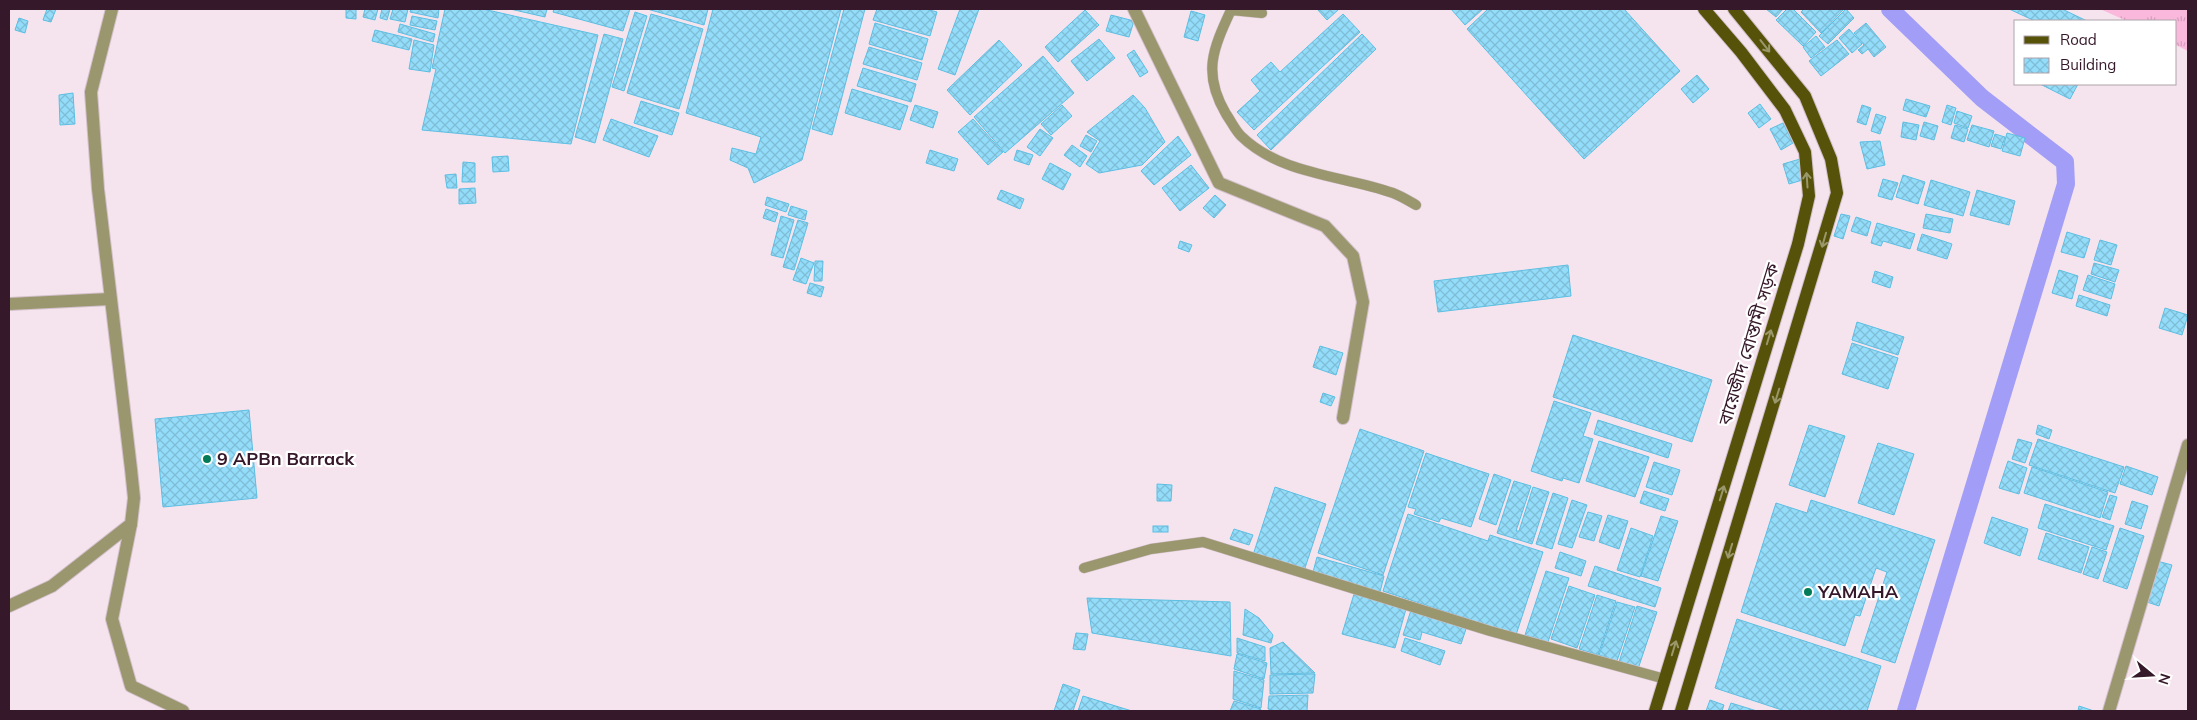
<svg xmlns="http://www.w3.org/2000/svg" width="2197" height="720" viewBox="0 0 2197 720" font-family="Mulish,'Noto Sans Bengali',sans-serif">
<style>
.park{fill:url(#park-tufts)}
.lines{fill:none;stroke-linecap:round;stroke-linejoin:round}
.canal{stroke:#a29df7;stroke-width:18}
.building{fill:url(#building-cross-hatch);stroke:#5dbee2}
.lane-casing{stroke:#d2bfca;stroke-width:11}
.street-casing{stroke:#d2bfca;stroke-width:14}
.primary-casing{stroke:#d2bfca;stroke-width:14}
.lane{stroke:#9a976e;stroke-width:10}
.street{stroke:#9a976e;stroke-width:12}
.primary{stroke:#575209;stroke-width:12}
.oneway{stroke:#9a976b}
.poi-dot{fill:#017b58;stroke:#fff;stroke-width:2}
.labels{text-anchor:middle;stroke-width:4.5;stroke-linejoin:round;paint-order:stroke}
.street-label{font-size:18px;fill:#351829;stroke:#fff}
.poi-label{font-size:18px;font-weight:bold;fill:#351829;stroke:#fff;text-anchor:start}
</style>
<defs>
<pattern id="park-tufts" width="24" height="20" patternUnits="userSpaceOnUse" patternTransform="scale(1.25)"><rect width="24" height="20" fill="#fab8dc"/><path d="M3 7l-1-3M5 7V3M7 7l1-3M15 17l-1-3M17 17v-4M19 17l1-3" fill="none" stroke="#d79dbd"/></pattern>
<pattern id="building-cross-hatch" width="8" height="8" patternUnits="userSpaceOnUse" patternTransform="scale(1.25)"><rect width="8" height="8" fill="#93ddfa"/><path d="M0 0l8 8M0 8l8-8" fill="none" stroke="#7fbdd6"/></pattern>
</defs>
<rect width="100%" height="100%" fill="#f5e4ed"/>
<path class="park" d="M 2100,9 L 2188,9 L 2188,51 L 2176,45 L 2176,21 L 2127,21 Z"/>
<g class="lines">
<path class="canal" d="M 1890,9 L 1982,98 L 2065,162 L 2066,184 L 1906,711"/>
</g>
<g class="building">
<path d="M 47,9 L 56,9 L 51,22 L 43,20 Z"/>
<path d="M 346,9 L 356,9 L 356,19 L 346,18 Z"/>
<path d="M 365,9 L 378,9 L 375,20 L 363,17 Z"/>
<path d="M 382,9 L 390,9 L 387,20 L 380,18 Z"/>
<path d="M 393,9 L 408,9 L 405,22 L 390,19 Z"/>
<path d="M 411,9 L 439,9 L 438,18 L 410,12 Z"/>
<path d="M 445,9 L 483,9 L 598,35 L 571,144 L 422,130 L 436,69 L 432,68 Z"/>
<path d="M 510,9 L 547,9 L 545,17 Z"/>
<path d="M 554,9 L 630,9 L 623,31 L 553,12 Z"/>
<path d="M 647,9 L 708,9 L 704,25 Z"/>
<path d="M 713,9 L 841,9 L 802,160 L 754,183 L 748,168 L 730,160 L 732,148 L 756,154 L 761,137 L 686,113 Z"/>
<path d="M 844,9 L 865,9 L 832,135 L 812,129 Z"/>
<path d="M 877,9 L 926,9 L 937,12 L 930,36 L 873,20 Z"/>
<path d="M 960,9 L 979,9 L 955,75 L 938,69 Z"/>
<path d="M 1317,9 L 1337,9 L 1338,10 L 1327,20 Z"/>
<path d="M 1451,9 L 1483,9 L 1465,25 Z"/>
<path d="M 1488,9 L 1624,9 L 1680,71 L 1584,159 L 1467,29 Z"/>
<path d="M 1766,9 L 1783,9 L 1776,17 Z"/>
<path d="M 1787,9 L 1793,9 L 1816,32 L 1803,46 L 1776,20 Z"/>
<path d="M 1804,9 L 1844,9 L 1821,33 L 1801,12 Z"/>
<path d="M 1846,9 L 1854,18 L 1828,44 L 1819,36 Z"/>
<path d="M 2009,9 L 2062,9 L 2087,21 L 2035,21 Z"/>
<path d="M 1085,10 L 1099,25 L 1058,62 L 1045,47 Z"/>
<path d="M 1191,11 L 1205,15 L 1198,41 L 1184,37 Z"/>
<path d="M 635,12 L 647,16 L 624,91 L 612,87 Z"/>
<path d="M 651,14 L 703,29 L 679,109 L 627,93 Z"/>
<path d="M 1343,14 L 1360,32 L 1254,130 L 1237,112 L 1260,91 L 1251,80 L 1271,62 L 1280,72 Z"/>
<path d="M 1111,15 L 1134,21 L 1129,37 L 1106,31 Z"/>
<path d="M 412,16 L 437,21 L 435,30 L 410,25 Z"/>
<path d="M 19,18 L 28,21 L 25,33 L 15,30 Z"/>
<path d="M 875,23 L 928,39 L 922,60 L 869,44 Z"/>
<path d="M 1866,23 L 1886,47 L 1874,57 L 1868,49 L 1862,54 L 1858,50 L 1864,45 L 1854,33 Z"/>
<path d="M 400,24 L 435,34 L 433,42 L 398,32 Z"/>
<path d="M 1849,29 L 1862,44 L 1852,53 L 1839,38 Z"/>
<path d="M 375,30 L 412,39 L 409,50 L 372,41 Z"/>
<path d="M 604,34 L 623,39 L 595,143 L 575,137 Z"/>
<path d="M 1362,34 L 1376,49 L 1271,150 L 1257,135 Z"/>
<path d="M 1816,36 L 1825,47 L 1811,58 L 1803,47 Z"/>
<path d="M 1099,39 L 1115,58 L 1087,81 L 1071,61 Z"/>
<path d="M 414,40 L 434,45 L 430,72 L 409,69 Z"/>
<path d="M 999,40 L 1022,65 L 970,115 L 947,90 Z"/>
<path d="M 1837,40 L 1849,54 L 1821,76 L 1809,61 Z"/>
<path d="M 869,47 L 922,63 L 917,80 L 863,64 Z"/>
<path d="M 1134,50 L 1148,72 L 1140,77 L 1127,55 Z"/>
<path d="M 1043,56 L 1074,93 L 1005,153 L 974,117 Z"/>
<path d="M 863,68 L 916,84 L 911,102 L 857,86 Z"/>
<path d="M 1697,75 L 1709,89 L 1693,103 L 1681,89 Z"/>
<path d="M 2040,84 L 2078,84 L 2070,99 Z"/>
<path d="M 852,89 L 908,106 L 900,130 L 845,113 Z"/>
<path d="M 73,93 L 75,124 L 60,125 L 59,95 Z"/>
<path d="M 1133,95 L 1145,108 L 1165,142 L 1142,165 L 1099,173 L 1086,164 L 1100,141 L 1087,132 Z"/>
<path d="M 1906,99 L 1930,106 L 1926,117 L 1903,110 Z"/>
<path d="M 641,101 L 679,113 L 672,135 L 634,123 Z"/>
<path d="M 1760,104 L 1771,119 L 1759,128 L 1748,113 Z"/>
<path d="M 915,105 L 938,112 L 933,128 L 910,120 Z"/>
<path d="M 1062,105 L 1072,116 L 1051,135 L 1041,124 Z"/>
<path d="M 1862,105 L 1871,108 L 1866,125 L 1857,122 Z"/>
<path d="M 1947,105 L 1956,108 L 1951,125 L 1942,122 Z"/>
<path d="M 1957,111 L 1972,116 L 1968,128 L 1954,123 Z"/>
<path d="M 1876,114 L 1886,117 L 1880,134 L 1871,131 Z"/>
<path d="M 611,119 L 658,136 L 649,157 L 603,140 Z"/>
<path d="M 973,119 L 1003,152 L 988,165 L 958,132 Z"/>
<path d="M 1903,122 L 1919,125 L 1916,140 L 1901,137 Z"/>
<path d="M 1924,122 L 1938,126 L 1934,140 L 1920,136 Z"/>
<path d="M 1783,123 L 1793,143 L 1781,150 L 1770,129 Z"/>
<path d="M 1955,125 L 1968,129 L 1964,142 L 1951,138 Z"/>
<path d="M 1972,125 L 1994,131 L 1989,147 L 1967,140 Z"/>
<path d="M 1040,129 L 1053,138 L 1040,156 L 1027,147 Z"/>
<path d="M 2007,133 L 2025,138 L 2020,156 L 2002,151 Z"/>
<path d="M 1995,134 L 2005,137 L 2001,149 L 1991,146 Z"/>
<path d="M 1086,135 L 1097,141 L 1091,152 L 1080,146 Z"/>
<path d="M 1178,136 L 1191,155 L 1154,185 L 1141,171 Z"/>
<path d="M 1880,141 L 1885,165 L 1867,169 L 1860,142 Z"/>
<path d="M 1072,145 L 1087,156 L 1080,167 L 1064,155 Z"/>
<path d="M 930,150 L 958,159 L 954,171 L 926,163 Z"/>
<path d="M 1017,150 L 1033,155 L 1029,165 L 1014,160 Z"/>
<path d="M 508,156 L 509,171 L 493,172 L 492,157 Z"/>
<path d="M 1800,159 L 1806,179 L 1789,184 L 1783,164 Z"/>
<path d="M 463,162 L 475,163 L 475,182 L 462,182 Z"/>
<path d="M 1050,163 L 1071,174 L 1063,190 L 1042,179 Z"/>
<path d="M 1191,165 L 1209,188 L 1180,211 L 1162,188 Z"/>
<path d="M 456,174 L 457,188 L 447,188 L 445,175 Z"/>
<path d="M 1903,175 L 1925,182 L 1918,204 L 1896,197 Z"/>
<path d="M 1883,179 L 1898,183 L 1892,200 L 1878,196 Z"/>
<path d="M 1931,180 L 1970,192 L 1963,216 L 1924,205 Z"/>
<path d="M 475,188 L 476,203 L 459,204 L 459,189 Z"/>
<path d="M 1001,190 L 1024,199 L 1020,209 L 997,199 Z"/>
<path d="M 1977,190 L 2015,201 L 2009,225 L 1970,215 Z"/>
<path d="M 1215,195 L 1226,205 L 1214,218 L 1203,208 Z"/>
<path d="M 767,197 L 789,204 L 786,212 L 765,205 Z"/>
<path d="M 791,206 L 807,211 L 805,220 L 788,215 Z"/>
<path d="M 766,209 L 778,213 L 775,222 L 763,218 Z"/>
<path d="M 1841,214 L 1850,216 L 1843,239 L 1834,236 Z"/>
<path d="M 1926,214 L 1953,219 L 1950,233 L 1923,228 Z"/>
<path d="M 781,216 L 794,220 L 783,258 L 771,255 Z"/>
<path d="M 1856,217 L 1871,222 L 1867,236 L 1851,231 Z"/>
<path d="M 798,220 L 808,223 L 794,270 L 783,267 Z"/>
<path d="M 1877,223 L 1915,234 L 1910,249 L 1883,241 L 1881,246 L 1871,243 Z"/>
<path d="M 2067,232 L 2090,239 L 2084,258 L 2061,252 Z"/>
<path d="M 1922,234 L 1952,244 L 1947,259 L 1917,250 Z"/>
<path d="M 2100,240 L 2117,245 L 2111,265 L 2094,260 Z"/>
<path d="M 1180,241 L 1192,245 L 1189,252 L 1178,248 Z"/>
<path d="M 801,258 L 814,263 L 806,284 L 793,280 Z"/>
<path d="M 815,261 L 823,261 L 822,281 L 814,281 Z"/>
<path d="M 2094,263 L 2119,270 L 2115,282 L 2091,274 Z"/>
<path d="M 1568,265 L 1571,296 L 1438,312 L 1434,281 Z"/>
<path d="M 2059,270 L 2078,276 L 2072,299 L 2052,293 Z"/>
<path d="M 1875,271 L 1893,277 L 1890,288 L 1872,282 Z"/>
<path d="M 2088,275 L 2115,284 L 2111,299 L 2083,290 Z"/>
<path d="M 810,283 L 824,287 L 821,297 L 807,293 Z"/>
<path d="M 2079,295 L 2110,305 L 2107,316 L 2076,306 Z"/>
<path d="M 2165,308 L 2188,315 L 2182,335 L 2159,328 Z"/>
<path d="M 1857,322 L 1904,337 L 1898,355 L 1852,340 Z"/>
<path d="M 1573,335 L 1712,380 L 1692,442 L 1553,397 Z"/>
<path d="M 1852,343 L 1898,358 L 1888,389 L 1842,374 Z"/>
<path d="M 1320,346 L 1343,353 L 1336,375 L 1313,367 Z"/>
<path d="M 1323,393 L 1335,397 L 1331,406 L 1320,402 Z"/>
<path d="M 1554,401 L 1591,413 L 1583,436 L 1593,439 L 1579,483 L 1563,478 L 1562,481 L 1531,471 Z"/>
<path d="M 249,410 L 257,498 L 163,507 L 155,419 Z"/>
<path d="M 1598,420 L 1672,444 L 1668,458 L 1594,434 Z"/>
<path d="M 1809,425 L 1845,436 L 1825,497 L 1789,485 Z"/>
<path d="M 2038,425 L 2052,430 L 2049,439 L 2036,434 Z"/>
<path d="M 1360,429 L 1424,451 L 1383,575 L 1318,553 Z"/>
<path d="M 2018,439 L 2032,443 L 2025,463 L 2012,459 Z"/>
<path d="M 2038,439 L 2124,467 L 2115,493 L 2029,465 Z"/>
<path d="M 1599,441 L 1649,457 L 1635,497 L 1586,481 Z"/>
<path d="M 1878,443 L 1914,454 L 1894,515 L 1858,503 Z"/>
<path d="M 1426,453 L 1489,474 L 1471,527 L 1441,518 L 1439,522 L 1414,514 L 1416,509 L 1408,507 Z"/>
<path d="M 2008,461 L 2027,468 L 2019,494 L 1999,488 Z"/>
<path d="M 1654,462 L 1680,470 L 1672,495 L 1646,487 Z"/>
<path d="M 2126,466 L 2158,477 L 2152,495 L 2120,484 Z"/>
<path d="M 2032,467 L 2108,492 L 2100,518 L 2024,493 Z"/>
<path d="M 1494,474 L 1511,480 L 1496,525 L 1479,519 Z"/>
<path d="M 1514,481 L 1531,486 L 1516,531 L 1519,531 L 1533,487 L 1549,492 L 1532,544 L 1497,533 Z"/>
<path d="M 1157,484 L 1172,485 L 1171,501 L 1157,501 Z"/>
<path d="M 1275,487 L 1326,504 L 1304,571 L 1253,555 Z"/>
<path d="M 1644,491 L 1669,499 L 1665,511 L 1640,503 Z"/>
<path d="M 1553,493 L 1568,498 L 1552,549 L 1536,544 Z"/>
<path d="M 2110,495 L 2117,497 L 2110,520 L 2102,517 Z"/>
<path d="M 1572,500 L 1587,505 L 1572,548 L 1558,544 Z"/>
<path d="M 1811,500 L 1935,540 L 1895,663 L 1861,652 L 1887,572 L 1876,568 L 1860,616 L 1855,615 L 1845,646 L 1741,612 L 1776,503 L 1807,513 Z"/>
<path d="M 2132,501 L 2148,506 L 2141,529 L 2125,524 Z"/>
<path d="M 2045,504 L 2114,526 L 2106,550 L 2038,528 Z"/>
<path d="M 1588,512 L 1602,516 L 1594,541 L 1579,537 Z"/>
<path d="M 1408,514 L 1488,541 L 1490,535 L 1543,552 L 1516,635 L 1383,591 Z"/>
<path d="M 1608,515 L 1628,521 L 1619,549 L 1599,542 Z"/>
<path d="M 1661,516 L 1678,521 L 1658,581 L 1641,576 Z"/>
<path d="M 1992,517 L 2028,529 L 2020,556 L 1984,543 Z"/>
<rect x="1153" y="526" width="15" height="6"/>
<path d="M 1631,528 L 1653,536 L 1640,577 L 1617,570 Z"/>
<path d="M 2120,528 L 2144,536 L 2127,589 L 2103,581 Z"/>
<path d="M 1234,529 L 1253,535 L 1249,545 L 1230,539 Z"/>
<path d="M 2046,533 L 2089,547 L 2081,573 L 2038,559 Z"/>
<path d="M 2092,547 L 2107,552 L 2098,579 L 2083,574 Z"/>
<path d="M 1560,552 L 1586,561 L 1581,576 L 1555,568 Z"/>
<path d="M 1317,557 L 1384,576 L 1380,592 L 1313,572 Z"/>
<path d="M 2157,561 L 2172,565 L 2159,606 L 2144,601 Z"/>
<path d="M 1595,566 L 1661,588 L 1655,607 L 1588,586 Z"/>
<path d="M 1546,571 L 1569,578 L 1548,642 L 1525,635 Z"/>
<path d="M 1569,586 L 1595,595 L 1577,648 L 1551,639 Z"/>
<path d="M 1354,594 L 1406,609 L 1395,648 L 1342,634 Z"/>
<path d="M 1597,595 L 1616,601 L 1598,655 L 1579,649 Z"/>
<path d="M 1087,598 L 1230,602 L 1231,656 L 1092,633 Z"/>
<path d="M 1617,602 L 1635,607 L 1617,661 L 1599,655 Z"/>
<path d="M 1637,606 L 1657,612 L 1638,669 L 1619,662 Z"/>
<path d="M 1412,607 L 1467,626 L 1461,644 L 1422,632 L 1420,640 L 1403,635 Z"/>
<path d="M 1245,609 L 1259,618 L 1273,635 L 1271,643 L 1243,635 Z"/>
<path d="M 1737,619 L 1881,666 L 1867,711 L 1785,711 L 1715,688 Z"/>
<path d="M 1076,633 L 1088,634 L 1085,650 L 1073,649 Z"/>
<path d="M 1237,638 L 1265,647 L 1265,661 L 1237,653 Z"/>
<path d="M 1405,638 L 1445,651 L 1440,665 L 1401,651 Z"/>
<path d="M 1283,642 L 1315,673 L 1271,674 L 1270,648 Z"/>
<path d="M 1237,654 L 1267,663 L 1264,679 L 1234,669 Z"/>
<path d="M 1234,671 L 1264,680 L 1261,708 L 1233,699 Z"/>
<path d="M 1315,674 L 1313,693 L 1270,694 L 1270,675 Z"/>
<path d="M 1063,684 L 1080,690 L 1073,711 L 1054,711 Z"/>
<path d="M 1308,695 L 1307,711 L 1276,711 L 1268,709 L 1269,696 Z"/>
<path d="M 1083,696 L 1132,711 L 1078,711 Z"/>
<path d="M 1710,700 L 1724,705 L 1722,711 L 1706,711 Z"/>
<path d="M 1234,701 L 1261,709 L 1260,711 L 1230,711 Z"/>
<path d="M 1731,703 L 1757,711 L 1728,711 Z"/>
<path d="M 2079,706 L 2094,711 L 2078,711 Z"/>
</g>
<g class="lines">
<g class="lane-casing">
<g id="lane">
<path d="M 1262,13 L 1231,10 C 1213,49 1202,73 1226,114 C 1231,121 1235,130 1241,136 C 1281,175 1342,175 1393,193 C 1401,196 1409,201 1416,205"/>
<path d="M 1084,568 L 1151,549 L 1203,542 L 1490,631 L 1665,679"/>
</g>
</g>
<g class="street-casing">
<g id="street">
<path d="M 1134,9 L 1219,183 L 1325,226 L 1353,256 L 1363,302 L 1343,418"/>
<path d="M 9,304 L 110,299"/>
<path d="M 131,524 L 112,619 L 131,686 L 183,711"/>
<path d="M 9,606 L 52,586 L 131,524 L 134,498 L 131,469 L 98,189 L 91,92 L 112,9"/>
<path d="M 2109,711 L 2188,445"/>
</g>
</g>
<g class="primary-casing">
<g id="primary">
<path d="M 1655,711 L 1798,244 L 1809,196 L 1805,152 L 1785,110 L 1741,52 L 1704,9"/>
<path d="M 1681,711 L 1837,193 L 1831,159 L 1805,96 L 1734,9"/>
</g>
</g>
<use href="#lane" class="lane"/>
<use href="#street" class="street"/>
<use href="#primary" class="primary"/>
</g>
<defs><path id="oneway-shaft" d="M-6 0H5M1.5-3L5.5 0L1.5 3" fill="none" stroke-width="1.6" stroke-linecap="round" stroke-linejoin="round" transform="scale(1.25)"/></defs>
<g class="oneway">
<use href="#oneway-shaft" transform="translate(1765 46) rotate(52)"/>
<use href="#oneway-shaft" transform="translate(1807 180) rotate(-94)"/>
<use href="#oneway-shaft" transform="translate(1824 240) rotate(106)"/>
<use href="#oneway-shaft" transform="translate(1769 337) rotate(-73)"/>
<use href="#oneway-shaft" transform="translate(1777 396) rotate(107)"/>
<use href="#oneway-shaft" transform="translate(1722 493) rotate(-73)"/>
<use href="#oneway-shaft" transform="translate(1730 551) rotate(107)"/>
<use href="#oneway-shaft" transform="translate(1674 648) rotate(-73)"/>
</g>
<g class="poi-dot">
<circle cx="207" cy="459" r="5"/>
<circle cx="1808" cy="592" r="5"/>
</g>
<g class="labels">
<g class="street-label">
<text transform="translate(1749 344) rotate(-73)" y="6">বায়েজীদ বোস্তামী সড়ক</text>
</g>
<g class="poi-label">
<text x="217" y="465">9 APBn Barrack</text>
<text x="1818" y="598">YAMAHA</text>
</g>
</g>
<rect width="2197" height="720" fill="none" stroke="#351829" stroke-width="20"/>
<rect x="2014" y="20" width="162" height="65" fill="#ffffff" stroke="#aea3a9"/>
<rect x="2024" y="36" width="25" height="8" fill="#575209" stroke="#aea3a9"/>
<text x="2060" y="45" font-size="15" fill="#351829">Road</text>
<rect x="2024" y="58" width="25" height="15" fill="url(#building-cross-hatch)" stroke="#aea3a9"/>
<text x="2060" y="70" font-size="15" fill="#351829">Building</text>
<g transform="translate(2152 675) rotate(108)" stroke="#ffffff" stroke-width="4" paint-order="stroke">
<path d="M0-4L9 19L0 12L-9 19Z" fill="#351829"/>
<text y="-8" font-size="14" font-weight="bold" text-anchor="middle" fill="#351829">N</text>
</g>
</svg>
